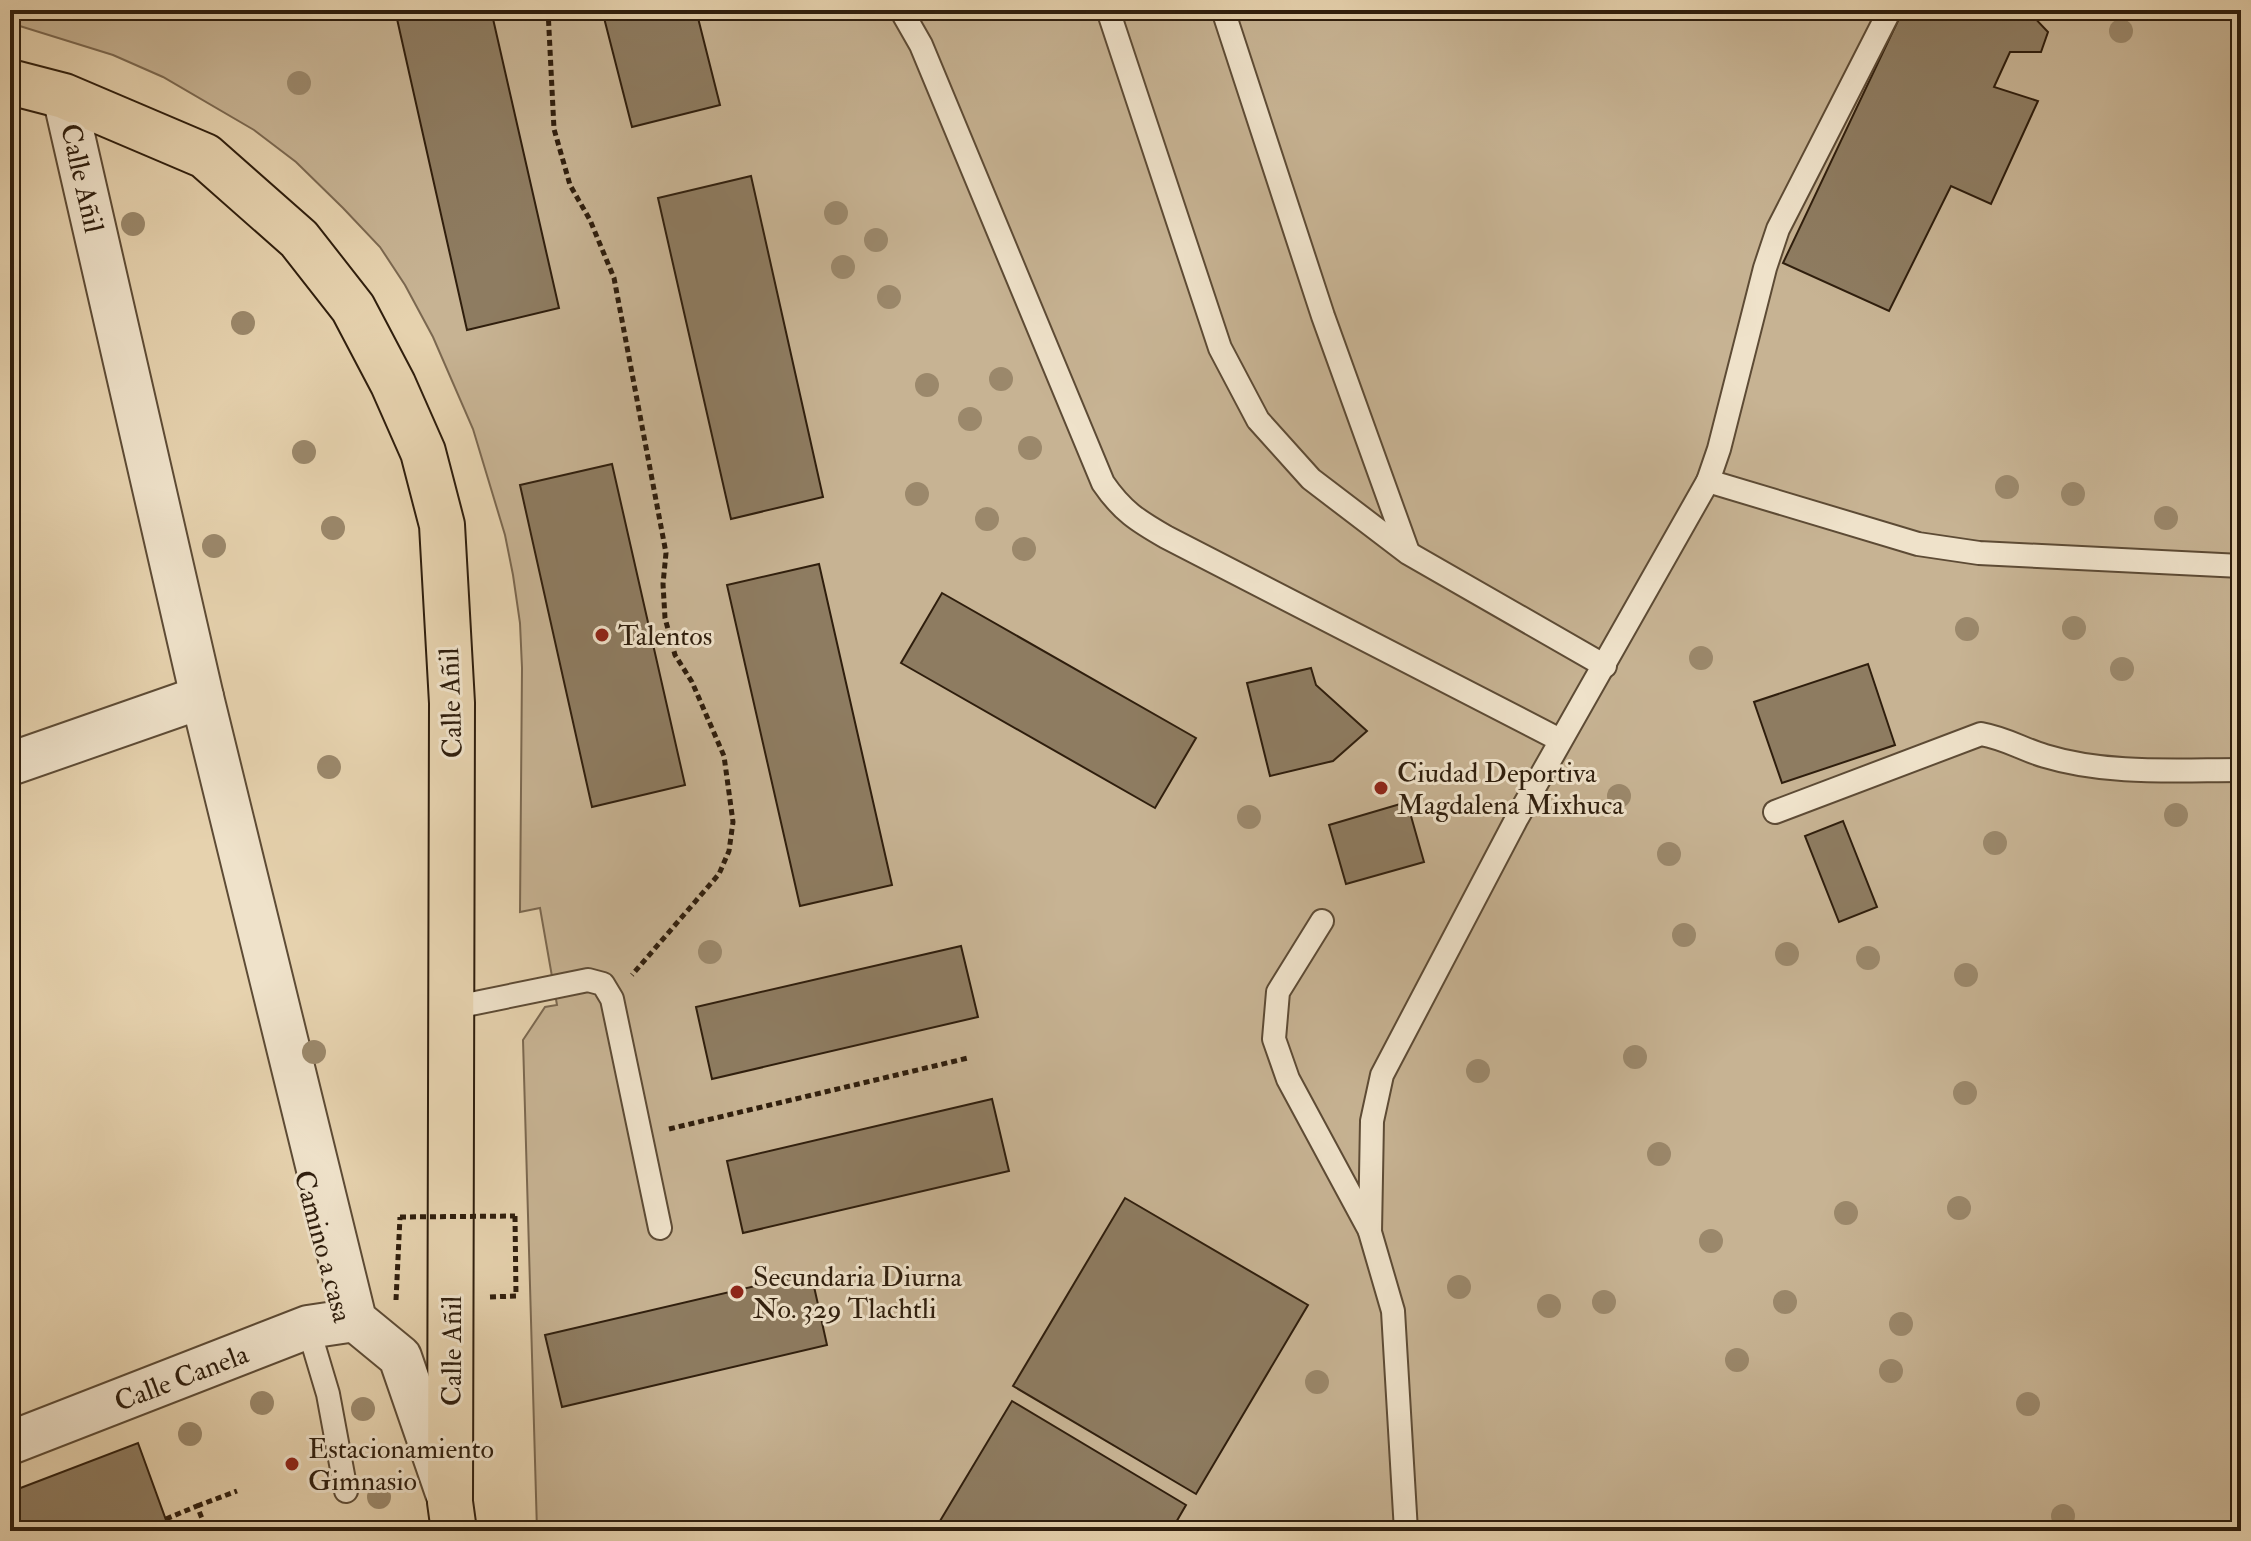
<svg xmlns="http://www.w3.org/2000/svg" width="2251" height="1541" viewBox="0 0 2251 1541" font-family="'IM FELL Double Pica',serif">
<style>
.green{fill:#c7b393;stroke:#7b6850;stroke-width:2}
.building{fill:#8e7c61;stroke:#2f1e0d;stroke-width:2}
.lines{fill:none;stroke-linecap:round;stroke-linejoin:round}
.service-casing{stroke:#5d4b35;stroke-width:26}
.minor-casing{stroke:#5d4b35;stroke-width:46}
.primary-casing{stroke:#2f1e0d;stroke-width:48}
.path{stroke:#2f1e0d;stroke-width:5;stroke-dasharray:6 4;stroke-linecap:butt}
.service{stroke:#efe2ca;stroke-width:22}
.minor{stroke:#efe2ca;stroke-width:42}
.primary{stroke:#e6d2ae;stroke-width:44}
.path-bridge{stroke:#2f1e0d;stroke-width:5;stroke-dasharray:6 4;stroke-linecap:butt}
.tree{fill:#9b886b}
.poi-dot{fill:#8f2418;stroke:#efe2ca;stroke-width:3}
.labels{text-anchor:middle;stroke-width:6;stroke-linejoin:round;paint-order:stroke}
.street-label{font-size:28px;fill:#2f1e0d;stroke:#efe2ca}
.poi-label{font-size:28px;fill:#2f1e0d;stroke:#efe2ca;text-anchor:start}
</style>
<rect width="100%" height="100%" fill="#e6d2ae"/>
<filter id="stains"><feTurbulence type="fractalNoise" baseFrequency=".0025" numOctaves="4"/><feColorMatrix values="0 0 0 0 .2 0 0 0 0 .09 0 0 0 0 .02 0 0 0 .5 -.17"/></filter>
<radialGradient id="worn" r=".72"><stop offset=".6" stop-color="#630" stop-opacity="0"/><stop offset="1" stop-color="#630" stop-opacity=".3"/></radialGradient>
<path class="green" d="M 10,10 L 2241,10 L 2241,1531 L 537,1531 L 523,1040 L 545,1007 L 557,1005 L 540,908 L 520,912 L 522,668 L 520,623 L 513,575 L 505,535 L 473,429 L 433,337 L 405,285 L 380,247 L 343,208 L 296,162 L 254,130 L 163,77 L 113,55 L 10,23 Z"/>
<g class="building">
<path d="M 395,10 L 491,10 L 559,308 L 467,330 Z"/>
<path d="M 602,10 L 696,10 L 720,105 L 632,127 Z"/>
<path d="M 1903,10 L 2031,10 L 2030,13 L 2048,32 L 2041,52 L 2010,52 L 1994,87 L 2038,101 L 1991,204 L 1951,186 L 1889,311 L 1783,263 Z"/>
<path d="M 751,176 L 823,497 L 731,519 L 658,198 Z"/>
<path d="M 612,464 L 685,785 L 592,807 L 520,485 Z"/>
<path d="M 819,564 L 892,885 L 800,906 L 727,585 Z"/>
<path d="M 942,593 L 1196,738 L 1155,808 L 901,663 Z"/>
<path d="M 1868,664 L 1895,745 L 1782,783 L 1754,702 Z"/>
<path d="M 1311,668 L 1316,685 L 1367,731 L 1333,761 L 1270,776 L 1247,683 Z"/>
<path d="M 1407,802 L 1424,862 L 1346,884 L 1329,825 Z"/>
<path d="M 1843,821 L 1877,907 L 1839,922 L 1805,836 Z"/>
<path d="M 961,946 L 978,1017 L 712,1079 L 696,1007 Z"/>
<path d="M 992,1099 L 1009,1171 L 743,1233 L 727,1161 Z"/>
<path d="M 1125,1198 L 1308,1305 L 1196,1494 L 1013,1386 Z"/>
<path d="M 811,1273 L 827,1345 L 562,1407 L 545,1335 Z"/>
<path d="M 1012,1401 L 1186,1505 L 1171,1531 L 934,1531 Z"/>
<path d="M 138,1443 L 170,1531 L 10,1531 L 10,1492 Z"/>
</g>
<g class="lines">
<g class="service-casing">
<g id="service">
<path d="M 901,10 L 921,45 L 1103,483 C 1122,511 1138,521 1166,537 L 1560,740"/>
<path d="M 1108,10 L 1220,348 L 1258,420 L 1311,479 L 1408,553 L 1605,666"/>
<path d="M 1223,10 L 1323,316 L 1408,552"/>
<path d="M 1708,481 L 1918,544 L 1979,553 L 2241,566"/>
<path d="M 1775,812 L 1981,734 C 2008,739 2021,749 2045,756 C 2107,775 2176,770 2241,770"/>
<path d="M 1322,921 L 1278,992 L 1274,1039 L 1288,1079 L 1370,1231"/>
<path d="M 451,1008 L 588,980 L 603,984 L 612,999 L 660,1228"/>
<path d="M 308,1327 L 328,1394 L 346,1491"/>
<path d="M 1406,1531 L 1393,1311 L 1370,1232 L 1372,1121 L 1382,1075 L 1517,818 L 1708,481 L 1719,449 L 1765,268 L 1778,229 L 1890,10"/>
</g>
</g>
<g class="minor-casing">
<g id="minor">
<path d="M 64,96 L 202,697 L 355,1320 L 400,1357 L 447,1493"/>
<path d="M 10,764 L 202,697"/>
<path d="M 10,1443 L 308,1327 L 355,1320"/>
</g>
</g>
<g class="primary-casing">
<path id="primary" d="M 10,82 L 64,96 L 205,156 L 299,239 L 353,308 L 393,384 L 423,452 L 442,525 L 452,703 L 450,1502 L 454,1531"/>
</g>
<g class="path">
<path d="M 548,10 L 554,129 L 570,185 L 590,220 L 614,278 L 666,553 L 663,584 L 665,618 L 675,655 L 692,682 L 724,756 L 733,822 L 729,851 L 719,874 L 632,975"/>
<path d="M 669,1129 L 968,1058"/>
<path d="M 490,1297 L 516,1296 L 515,1216"/>
<path d="M 396,1300 L 400,1217"/>
<path d="M 197,1506 L 237,1491"/>
<path d="M 166,1519 L 197,1506 L 207,1531"/>
</g>
<use href="#service" class="service"/>
<use href="#minor" class="minor"/>
<use href="#primary" class="primary"/>
<path class="path-bridge" d="M 400,1217 L 515,1216"/>
</g>
<g class="tree">
<circle cx="2121" cy="31" r="12"/>
<circle cx="299" cy="83" r="12"/>
<circle cx="836" cy="213" r="12"/>
<circle cx="133" cy="224" r="12"/>
<circle cx="876" cy="240" r="12"/>
<circle cx="843" cy="267" r="12"/>
<circle cx="889" cy="297" r="12"/>
<circle cx="243" cy="323" r="12"/>
<circle cx="1001" cy="379" r="12"/>
<circle cx="927" cy="385" r="12"/>
<circle cx="970" cy="419" r="12"/>
<circle cx="1030" cy="448" r="12"/>
<circle cx="304" cy="452" r="12"/>
<circle cx="2007" cy="487" r="12"/>
<circle cx="917" cy="494" r="12"/>
<circle cx="2073" cy="494" r="12"/>
<circle cx="2166" cy="518" r="12"/>
<circle cx="987" cy="519" r="12"/>
<circle cx="333" cy="528" r="12"/>
<circle cx="214" cy="546" r="12"/>
<circle cx="1024" cy="549" r="12"/>
<circle cx="2074" cy="628" r="12"/>
<circle cx="1967" cy="629" r="12"/>
<circle cx="1701" cy="658" r="12"/>
<circle cx="2122" cy="669" r="12"/>
<circle cx="329" cy="767" r="12"/>
<circle cx="1619" cy="796" r="12"/>
<circle cx="2176" cy="815" r="12"/>
<circle cx="1249" cy="817" r="12"/>
<circle cx="1995" cy="843" r="12"/>
<circle cx="1669" cy="854" r="12"/>
<circle cx="1684" cy="935" r="12"/>
<circle cx="710" cy="952" r="12"/>
<circle cx="1787" cy="954" r="12"/>
<circle cx="1868" cy="958" r="12"/>
<circle cx="1966" cy="975" r="12"/>
<circle cx="314" cy="1052" r="12"/>
<circle cx="1635" cy="1057" r="12"/>
<circle cx="1478" cy="1071" r="12"/>
<circle cx="1965" cy="1093" r="12"/>
<circle cx="1659" cy="1154" r="12"/>
<circle cx="1959" cy="1208" r="12"/>
<circle cx="1846" cy="1213" r="12"/>
<circle cx="1711" cy="1241" r="12"/>
<circle cx="1459" cy="1287" r="12"/>
<circle cx="1604" cy="1302" r="12"/>
<circle cx="1785" cy="1302" r="12"/>
<circle cx="1549" cy="1306" r="12"/>
<circle cx="1901" cy="1324" r="12"/>
<circle cx="1737" cy="1360" r="12"/>
<circle cx="1891" cy="1371" r="12"/>
<circle cx="1317" cy="1382" r="12"/>
<circle cx="262" cy="1403" r="12"/>
<circle cx="2028" cy="1404" r="12"/>
<circle cx="363" cy="1409" r="12"/>
<circle cx="190" cy="1434" r="12"/>
<circle cx="379" cy="1497" r="12"/>
<circle cx="2063" cy="1516" r="12"/>
</g>
<g class="poi-dot">
<circle cx="602" cy="635" r="8"/>
<circle cx="1381" cy="788" r="8"/>
<circle cx="737" cy="1292" r="8"/>
<circle cx="292" cy="1464" r="8"/>
</g>
<g class="labels">
<g class="street-label">
<text transform="translate(83 178) rotate(77)" y="10">Calle Añil</text>
<text transform="translate(450 703) rotate(-92)" y="10">Calle Añil</text>
<text transform="translate(324 1246) rotate(75)" y="10">Camino a casa</text>
<text transform="translate(451 1351) rotate(-90)" y="10">Calle Añil</text>
<text transform="translate(181 1377) rotate(-21)" y="10">Calle Canela</text>
</g>
<g class="poi-label">
<text x="618" y="645">Talentos</text>
<text x="1397" y="782">Ciudad Deportiva<tspan x="1397" dy="32">Magdalena Mixhuca</tspan></text>
<text x="753" y="1286">Secundaria Diurna<tspan x="753" dy="32">No. 329 Tlachtli</tspan></text>
<text x="308" y="1458">Estacionamiento<tspan x="308" dy="32">Gimnasio</tspan></text>
</g>
</g>
<rect width="2251" height="1541" fill="none" stroke="#e6d2ae" stroke-width="40"/>
<rect x="12" y="12" width="2227" height="1517" fill="none" stroke="#2f1e0d" stroke-width="4"/>
<rect x="20" y="20" width="2211" height="1501" fill="none" stroke="#2f1e0d" stroke-width="2"/>
<rect width="100%" height="100%" filter="url(#stains)"/>
<rect width="100%" height="100%" fill="url(#worn)"/>
</svg>
